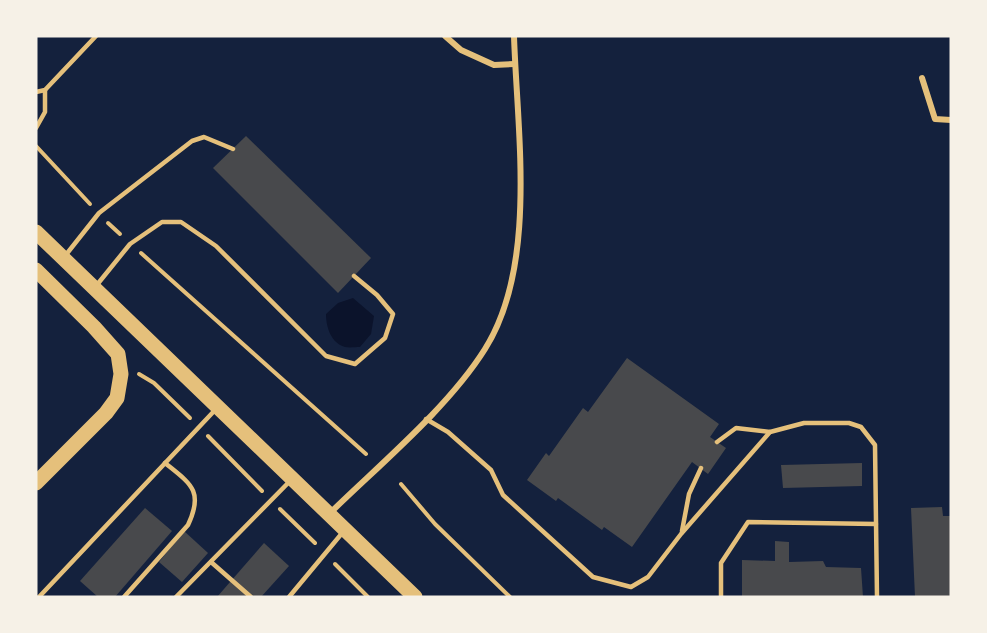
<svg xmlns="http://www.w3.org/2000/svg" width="987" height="633" viewBox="0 0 987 633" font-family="Overpass,sans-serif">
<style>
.water{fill:#0b132b}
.building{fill:#48494c}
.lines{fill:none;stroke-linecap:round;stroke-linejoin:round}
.path{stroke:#e5c07b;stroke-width:4}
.service{stroke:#e5c07b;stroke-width:4.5}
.minor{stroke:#e5c07b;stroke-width:6}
.primary{stroke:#e5c07b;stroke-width:15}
</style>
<rect width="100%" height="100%" fill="#14213d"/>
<path class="water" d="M 353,298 L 374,316 L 371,334 L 360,347 C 356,347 349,348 345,347 C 331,343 326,327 326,314 L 338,303 Z"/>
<g class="building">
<path d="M 246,136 L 371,258 L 338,293 L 213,168 Z"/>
<path d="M 627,358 L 719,424 L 710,437 L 726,448 L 708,474 L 692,462 L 632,547 L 604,527 L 602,530 L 558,498 L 556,501 L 527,480 L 546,453 L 549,456 L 583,408 L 588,412 Z"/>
<path d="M 862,463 L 862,486 L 783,488 L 781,465 Z"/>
<path d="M 942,507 L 943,516 L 951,516 L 951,597 L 915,597 L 911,508 Z"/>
<path d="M 145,508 L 172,531 L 115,597 L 98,597 L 80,581 Z"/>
<path d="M 184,531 L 208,553 L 182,582 L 159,562 Z"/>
<path d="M 775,541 L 789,542 L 789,562 L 823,561 L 826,567 L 861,568 L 863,597 L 742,597 L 742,560 L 775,561 Z"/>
<path d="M 264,543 L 289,566 L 261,597 L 217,597 Z"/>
</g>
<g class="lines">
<g class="path">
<path d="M 36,146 L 90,204"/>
<path d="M 108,223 L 120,234"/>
<path d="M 141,253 L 366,454"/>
<path d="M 139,374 L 154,383 L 190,418"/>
<path d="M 208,436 L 262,491"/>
<path d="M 401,484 L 435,524 L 510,597"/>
<path d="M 280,509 L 315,543"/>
<path d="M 335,564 L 368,597"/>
</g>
<g class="service">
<path d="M 36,92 L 45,90 L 96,36"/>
<path d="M 36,128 L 45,112 L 45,90"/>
<path d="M 65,256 L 99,213 L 192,141 L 204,137 L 233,149"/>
<path d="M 96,286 L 130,244 L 162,222 L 181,222 L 216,246 L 326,356 L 355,364 L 385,338 L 393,314 L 377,295 L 354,276"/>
<path d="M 426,419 L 448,432 L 491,470 L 503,495 L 593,577 L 631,587 L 648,577 L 681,534 L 770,432 L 804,423 L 849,423 L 861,427 L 875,445 L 877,597"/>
<path d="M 717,442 L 736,428 L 770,432"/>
<path d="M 682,531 L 689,494 L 701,468"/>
<path d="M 211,562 L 251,597"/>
<path d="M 39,597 L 216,409"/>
<path d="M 124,597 L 188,525 C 204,491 191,484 165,463"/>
<path d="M 176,597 L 290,481"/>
<path d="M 289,597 L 343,532"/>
<path d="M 721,597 L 721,563 L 748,522 L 876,524"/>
</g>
<g class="minor">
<path d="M 445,36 L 461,50 L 494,65 L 515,64"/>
<path d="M 922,78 L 935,119 L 951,120"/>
<path d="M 329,514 C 379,465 448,408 485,349 C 538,265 517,131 514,36"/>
</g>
<g class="primary">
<path d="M 36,232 L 415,597"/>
<path d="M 36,270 L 94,327 L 118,354 L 121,374 L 117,398 L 106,413 L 36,483"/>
</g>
</g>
<rect width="987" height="633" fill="none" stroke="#f6f1e7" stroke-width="75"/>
</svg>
